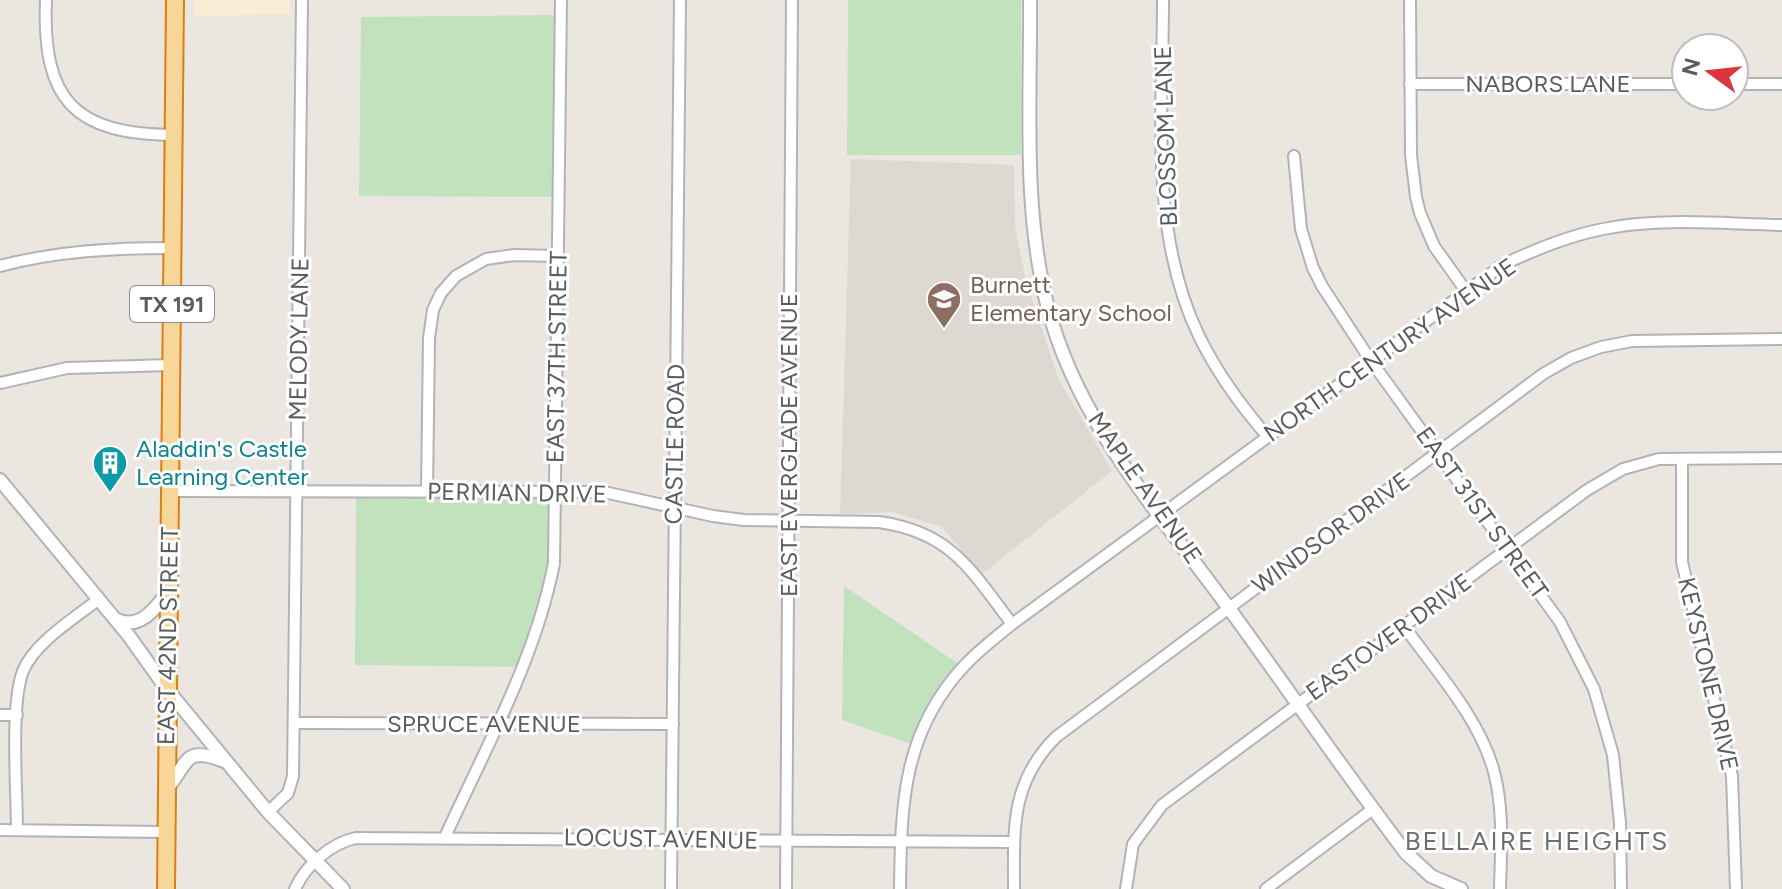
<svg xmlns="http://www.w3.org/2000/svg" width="1782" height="889" viewBox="0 0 1782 889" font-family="Figtree,sans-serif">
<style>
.commercial{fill:#fbedd5}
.education{fill:#ddd8d1}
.green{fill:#c2e1bd}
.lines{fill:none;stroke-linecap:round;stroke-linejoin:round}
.minor-casing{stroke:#b1b4b7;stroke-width:14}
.tertiary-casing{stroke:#b1b4b7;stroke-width:16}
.trunk-casing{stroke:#db8010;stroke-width:20}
.minor{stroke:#fff;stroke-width:10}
.tertiary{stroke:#fff;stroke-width:12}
.trunk{stroke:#f7d69a;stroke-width:16}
.labels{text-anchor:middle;stroke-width:6;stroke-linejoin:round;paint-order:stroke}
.shield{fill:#fff;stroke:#8b8e90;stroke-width:2}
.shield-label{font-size:22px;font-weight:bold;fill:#595d60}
.street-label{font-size:24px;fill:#595d60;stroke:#fff}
.education-label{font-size:24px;fill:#785e54;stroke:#fff;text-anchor:start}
.culture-label{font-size:24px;fill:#0d838f;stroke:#fff;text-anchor:start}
.neighbourhood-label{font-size:26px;letter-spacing:2px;fill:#6a6f72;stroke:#fff}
</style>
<rect width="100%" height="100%" fill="#ebe7e0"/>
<path class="commercial" d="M 194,0 L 290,0 L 290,14 L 194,16 Z"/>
<path class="education" d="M 851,159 L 1014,165 L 1015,226 L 1026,281 L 1058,378 L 1112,471 L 982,574 L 942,527 L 893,512 L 840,514 Z"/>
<g class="green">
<path d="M 848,0 L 1021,0 L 1021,155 L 847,155 Z"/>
<path d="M 561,15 L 559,197 L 359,196 L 361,17 Z"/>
<path d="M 356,490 L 556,492 L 554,563 L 521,667 L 355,665 Z"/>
<path d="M 844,586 L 963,667 L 915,745 L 842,720 Z"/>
</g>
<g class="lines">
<g class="minor-casing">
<g id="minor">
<path d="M 46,0 C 42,100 74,134 173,135"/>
<path d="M 1163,0 C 1163,111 1149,233 1199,336 C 1217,373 1241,406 1268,437"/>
<path d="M 1410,0 L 1411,155 L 1416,197 L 1420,213 L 1434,246 L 1466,291"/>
<path d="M 1410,84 L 1686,84"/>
<path d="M 1734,84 L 1782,84"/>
<path d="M 1294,156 L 1301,229 L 1313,268 L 1322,286 L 1371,361 L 1560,622 L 1594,689 L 1613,755 L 1620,823 L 1621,889"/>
<path d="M 0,266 C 57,251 114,248 172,248"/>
<path d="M 0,383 L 67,368 L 171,365"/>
<path d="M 1682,459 L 1682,562 L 1732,776 L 1736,889"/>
<path d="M 170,491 L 604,492 L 713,516 L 744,520 L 879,522 C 951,532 971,570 1012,624"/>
<path d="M 427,491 L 429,338 L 433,310 L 441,293 L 456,276 L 486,259 L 514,255 L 558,256"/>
<path d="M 1404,626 C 1436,671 1480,719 1494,772 C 1504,810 1501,850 1500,889"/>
<path d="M 0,715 L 17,715"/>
<path d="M 295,723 L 673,724"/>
<path d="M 268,812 L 288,793 L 293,776 L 302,0"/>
<path d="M 0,830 L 166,832"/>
<path d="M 17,830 C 17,791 10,704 23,671 C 34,643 76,617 99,599"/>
<path d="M 445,837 C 485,749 536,658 554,563 L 561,0"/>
<path d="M 295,889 C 305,866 331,843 356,838 L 1014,842"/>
<path d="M 671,889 L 680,0"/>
<path d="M 786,889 L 792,0"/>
<path d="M 900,889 C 901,803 903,731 965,665 C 979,650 996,637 1012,624 L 1504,264 C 1537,249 1568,236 1603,229 C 1660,217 1724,224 1782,225"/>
<path d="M 1014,889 C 1014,829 1010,783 1056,737 L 1543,374 L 1571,358 L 1601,347 L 1632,341 L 1782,339"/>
<path d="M 1126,889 L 1133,844 L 1162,805 L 1587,490 L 1623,469 L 1659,459 L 1782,458"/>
<path d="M 1266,889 L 1373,809"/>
</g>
</g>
<g class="tertiary-casing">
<g id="tertiary">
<path d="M 1030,0 C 1031,101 1022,209 1048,308 C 1078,423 1160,514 1228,607 C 1288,689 1345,773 1406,853 L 1431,876 L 1461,889"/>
<path d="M 0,480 L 129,636 L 166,688 L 268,812 L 343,889"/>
<path d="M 117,620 C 140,630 155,609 168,592"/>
<path d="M 166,790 C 189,763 183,745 224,761"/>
</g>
</g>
<g class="trunk-casing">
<path id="trunk" d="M 166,889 L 175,0"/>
</g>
<use href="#minor" class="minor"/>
<use href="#tertiary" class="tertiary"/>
<use href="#trunk" class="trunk"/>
</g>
<defs>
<g id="school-pin" transform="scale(1.8)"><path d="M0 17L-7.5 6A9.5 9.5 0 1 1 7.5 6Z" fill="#8d6e63" stroke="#fff"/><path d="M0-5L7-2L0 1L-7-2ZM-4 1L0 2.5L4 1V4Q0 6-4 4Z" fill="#fff"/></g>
<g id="building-pin" transform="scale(1.8)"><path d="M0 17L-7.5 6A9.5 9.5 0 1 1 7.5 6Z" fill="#0f9aa8" stroke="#fff"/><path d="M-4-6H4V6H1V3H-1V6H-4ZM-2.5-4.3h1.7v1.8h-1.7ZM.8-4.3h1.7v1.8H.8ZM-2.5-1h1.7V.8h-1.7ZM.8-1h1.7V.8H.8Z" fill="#fff"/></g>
</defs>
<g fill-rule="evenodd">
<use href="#school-pin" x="944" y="299"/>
<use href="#building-pin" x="110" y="463"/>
</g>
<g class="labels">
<rect class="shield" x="130" y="286" width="84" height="36" rx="6"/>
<g class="shield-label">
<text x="172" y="312">TX 191</text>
</g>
<g class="street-label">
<text x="1548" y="92">NABORS LANE</text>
<text transform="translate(1166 136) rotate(-92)" y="8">BLOSSOM LANE</text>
<text transform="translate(299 339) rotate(-89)" y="8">MELODY LANE</text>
<text transform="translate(1390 350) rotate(-35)" y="8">NORTH CENTURY AVENUE</text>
<text transform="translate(557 357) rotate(-89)" y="8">EAST 37TH STREET</text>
<text transform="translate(675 444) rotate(-89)" y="8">CASTLE ROAD</text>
<text transform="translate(789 445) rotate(-90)" y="8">EAST EVERGLADE AVENUE</text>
<text transform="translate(1145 488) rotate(55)" y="8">MAPLE AVENUE</text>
<text transform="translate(517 493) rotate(1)" y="8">PERMIAN DRIVE</text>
<text transform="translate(1482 513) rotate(54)" y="8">EAST 31ST STREET</text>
<text transform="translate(1331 533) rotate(-36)" y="8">WINDSOR DRIVE</text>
<text transform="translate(168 636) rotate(-89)" y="8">EAST 42ND STREET</text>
<text transform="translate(1389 637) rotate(-36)" y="8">EASTOVER DRIVE</text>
<text transform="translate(1708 674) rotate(77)" y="8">KEYSTONE DRIVE</text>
<text x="484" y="732">SPRUCE AVENUE</text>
<text transform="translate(661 839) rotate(1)" y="8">LOCUST AVENUE</text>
</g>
<g class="education-label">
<text x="970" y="293">Burnett<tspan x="970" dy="28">Elementary School</tspan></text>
</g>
<g class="culture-label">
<text x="136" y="457">Aladdin's Castle<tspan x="136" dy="28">Learning Center</tspan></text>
</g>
<g class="neighbourhood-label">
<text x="1537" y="850">BELLAIRE HEIGHTS</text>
</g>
</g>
<g transform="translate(1710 72) rotate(285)"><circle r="38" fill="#ffffff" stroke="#bdbebf" stroke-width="2"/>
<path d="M0-6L14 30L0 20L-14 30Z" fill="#dc353e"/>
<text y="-12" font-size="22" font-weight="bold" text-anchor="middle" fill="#595d60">N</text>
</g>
</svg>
